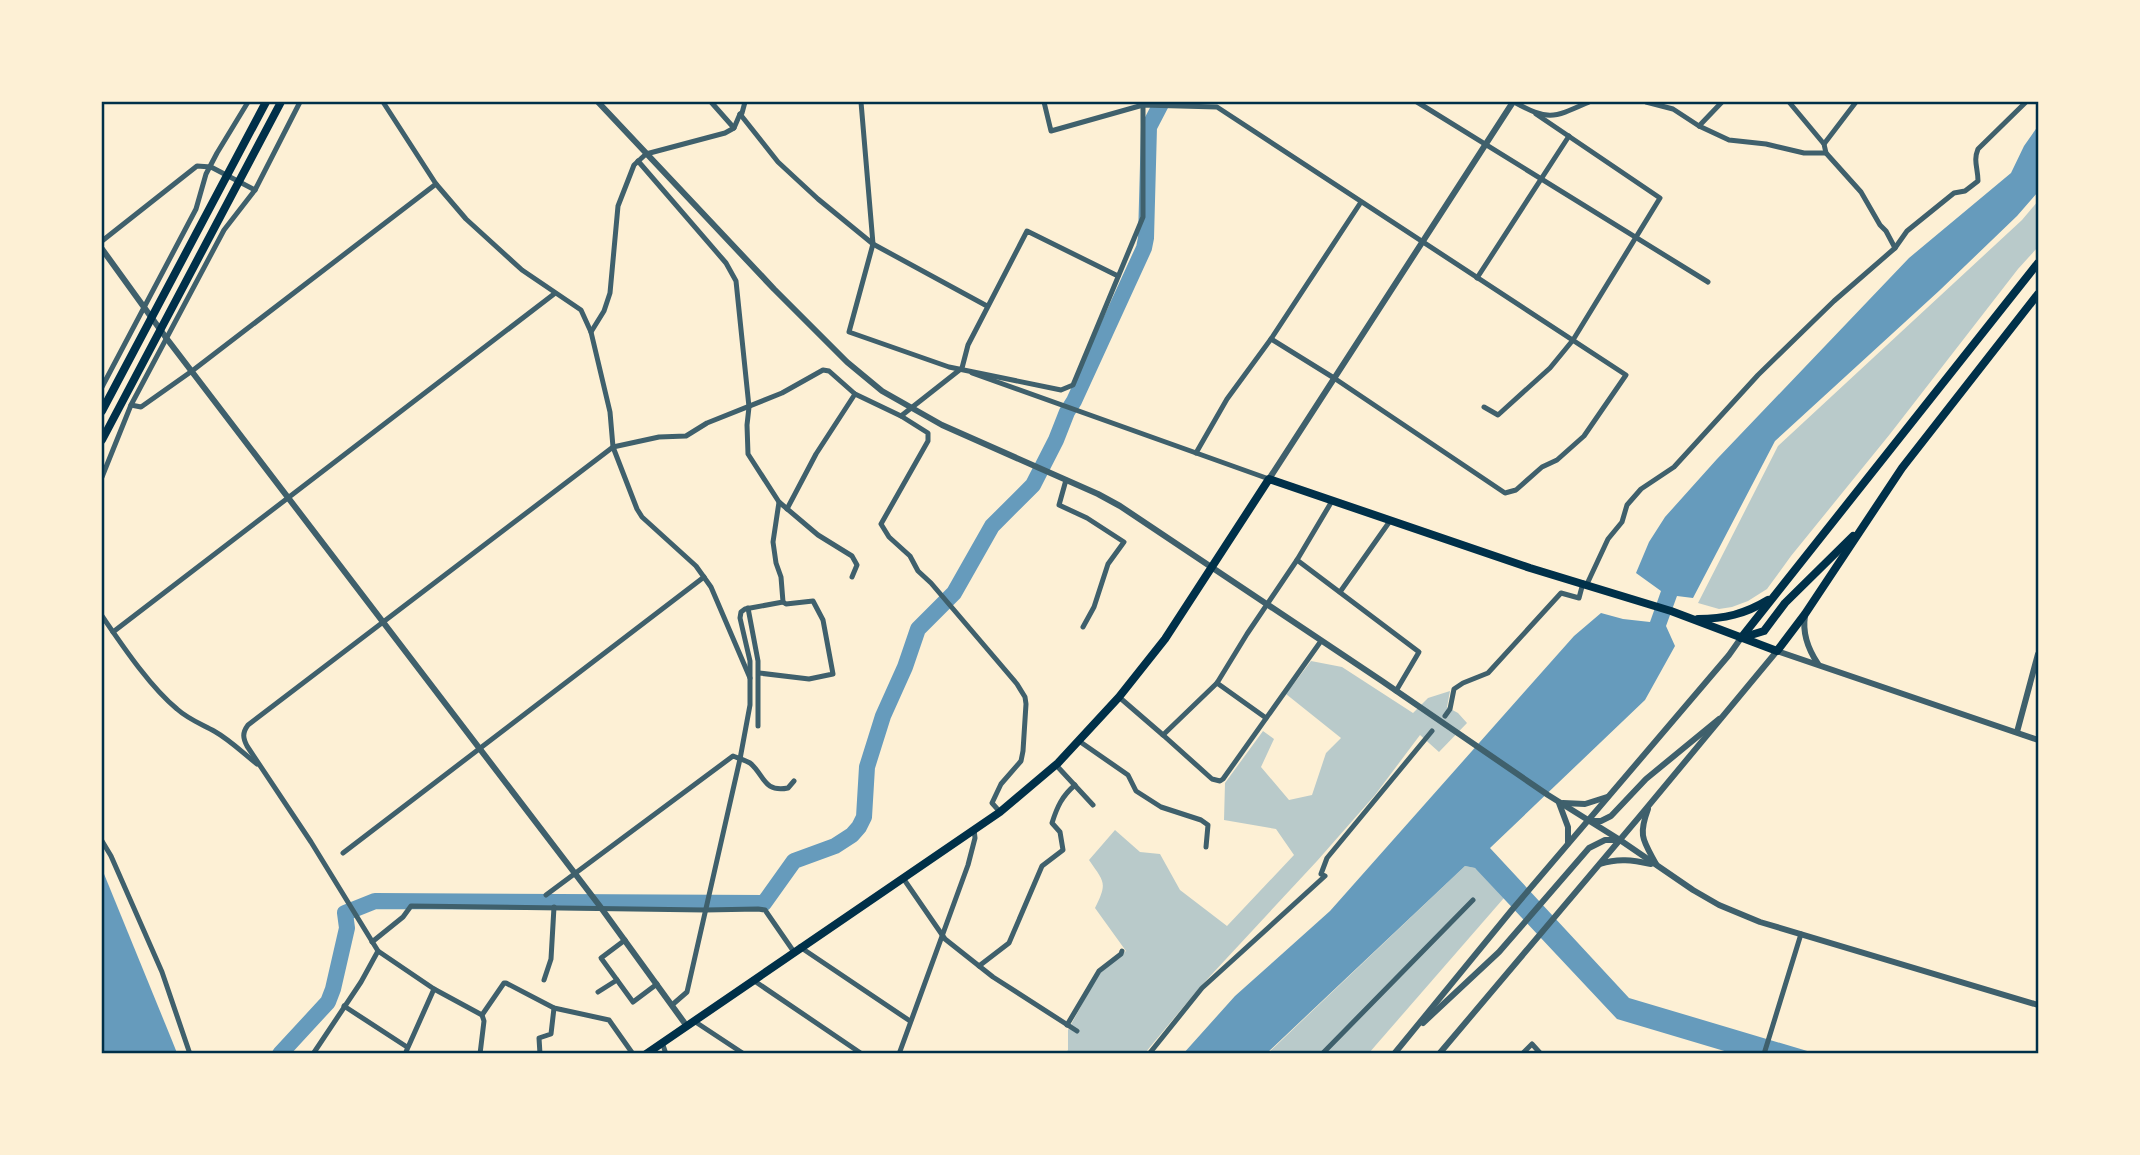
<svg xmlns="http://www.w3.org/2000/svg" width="2140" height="1155" viewBox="0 0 2140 1155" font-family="Merriweather,serif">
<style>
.green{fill:#b9caca}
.water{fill:#669bbc}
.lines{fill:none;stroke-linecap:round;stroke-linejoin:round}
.river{stroke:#669bbc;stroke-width:16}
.minor{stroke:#3f606c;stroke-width:5}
.tertiary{stroke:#3f606c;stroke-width:6}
.primary{stroke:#003049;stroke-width:8}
.trunk{stroke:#003049;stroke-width:8}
.neatline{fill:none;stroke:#003049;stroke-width:2.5}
</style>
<rect width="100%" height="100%" fill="#fdf0d5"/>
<g class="green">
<path d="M 2038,201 L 2038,247 L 2018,269 L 1890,434 L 1791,556 L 1767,589 L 1748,601 L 1732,607 L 1719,609 L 1698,603 L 1778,446 L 2022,220 Z"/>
<path d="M 1311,661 L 1342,667 L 1413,713 L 1428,698 L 1450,691 L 1447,707 L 1458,713 L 1467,723 L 1439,752 L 1420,735 L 1375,795 L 1317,861 L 1200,987 L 1145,1053 L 1065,1054 L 1068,1050 L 1068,1030 L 1098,975 L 1126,951 L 1095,908 C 1108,882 1104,882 1089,860 L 1115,830 L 1140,852 L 1160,854 L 1180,890 L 1227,926 L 1294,855 L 1276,829 L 1224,820 L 1225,783 L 1263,731 L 1274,739 L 1261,767 L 1289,800 L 1312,795 L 1326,753 L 1341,738 L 1286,694 Z"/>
<path d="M 1465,866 L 1475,868 L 1510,891 L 1369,1053 L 1267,1054 Z"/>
</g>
<g class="water">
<path d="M 2038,126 L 2038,192 L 2017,216 L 1940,290 L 1775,441 L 1693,598 L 1677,596 L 1666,626 L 1675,646 L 1645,700 L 1490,848 L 1629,998 L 1814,1053 L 1731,1053 L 1617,1019 L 1475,868 L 1465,866 L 1267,1053 L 1183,1054 L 1235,996 L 1330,911 L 1574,636 L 1601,613 L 1623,619 L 1650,622 L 1661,591 L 1636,573 L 1649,542 L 1665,517 L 1717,459 L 1909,258 L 2011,173 L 2024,146 Z"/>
<path d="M 102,869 L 171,1038 L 177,1053 L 102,1053 Z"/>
</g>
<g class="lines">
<path class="river" d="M 280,1054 L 328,1002 L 333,989 L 347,928 L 345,913 L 375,901 L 764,903 L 794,861 L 835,846 L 852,835 L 859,827 L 864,817 L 867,767 L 883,716 L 905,667 L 918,629 L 954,593 L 992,526 L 1033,485 L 1056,440 L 1067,412 L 1074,401 L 1144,248 L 1146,238 L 1149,127 L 1162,102"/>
<g class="minor">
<path d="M 383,102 L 436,184 L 466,219 L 522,270 L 581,310 L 591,332 L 610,412 L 613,447 L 637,509 L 642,517 L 696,566 L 711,587 L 750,678"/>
<path d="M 711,102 L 734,128"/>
<path d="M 861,102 L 873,244 L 849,332 L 949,367 L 1061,390 L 1073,385 L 1143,217 L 1143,105"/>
<path d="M 1044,102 L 1051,131 L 1143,105 L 1217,107 L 1626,375 L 1584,436 L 1557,460 L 1542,467 L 1516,490 L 1505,493 L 1334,378 L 1271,339"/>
<path d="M 1417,102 L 1708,282"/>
<path d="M 1514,102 C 1549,121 1553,118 1589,102"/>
<path d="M 1646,102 L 1673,109 L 1699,126 L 1729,140 L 1766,144 L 1804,153 L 1826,153"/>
<path d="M 1789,102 L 1824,144 L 1826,153 L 1861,192 L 1880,225 L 1886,231 L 1895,248"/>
<path d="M 740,114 L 778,162 L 818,199 L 873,244 L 987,306"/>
<path d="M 1699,126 L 1722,102"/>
<path d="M 1824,144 L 1856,102"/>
<path d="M 638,161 L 726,263 L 736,281 L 749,407 L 747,425 L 748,454 L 779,502 L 818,535 L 852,556 L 857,565 L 852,577"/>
<path d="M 102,241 L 197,166 L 211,167 L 255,190"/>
<path d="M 1477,278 L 1569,136"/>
<path d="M 591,332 L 604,311 L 610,293 L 618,206 L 634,165 L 646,154 L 725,133 L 734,128 L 740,114 L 742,113 L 745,102"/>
<path d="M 972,373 L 1269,479"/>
<path d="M 102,387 L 196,209 L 206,174 L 217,153 L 248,102"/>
<path d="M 131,405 L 141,407 L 192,371 L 436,184"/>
<path d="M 1484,407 L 1498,415 L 1550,368 L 1573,340 L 1660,198 L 1536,114"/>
<path d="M 901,416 L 928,433 L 928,441 L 881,524 L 889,537 L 910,556 L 918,571 L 931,583 L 1017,684 L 1025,697 L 1026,704 L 1023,751 L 1021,761 L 1001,784 L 992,803 L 1000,812"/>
<path d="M 1196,453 L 1227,399 L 1271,339 L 1361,202"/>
<path d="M 102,477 L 131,405 L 224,230 L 255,190 L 300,102"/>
<path d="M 1066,480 L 1059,505 L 1087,518 L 1124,542 L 1108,564 L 1094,607 L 1083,627"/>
<path d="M 787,509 L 816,454 L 855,394"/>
<path d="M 1297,560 L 1419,652 L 1396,691"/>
<path d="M 1587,584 L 1608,539 L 1622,522 L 1627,505 L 1641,489 L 1674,467 L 1758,375 L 1834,301 L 1895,248 L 1907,231 L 1954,193 L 1965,191 L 1978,181 C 1978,168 1973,161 1978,149 L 2026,102"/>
<path d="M 1340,592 L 1390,521"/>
<path d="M 748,608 L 758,661 L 758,726"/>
<path d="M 102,616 C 122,645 150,687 177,709 C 188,719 201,724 214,731 C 230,740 243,753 257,764"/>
<path d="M 113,632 L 554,294"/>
<path d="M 759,673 L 809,679 L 833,674 L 823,620 L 813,601 L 786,604 L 783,602"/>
<path d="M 1217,683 L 1266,718"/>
<path d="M 1119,697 L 1163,735 L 1217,683 L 1247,634 L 1297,560 L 1332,501"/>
<path d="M 1445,716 L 1450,709 L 1454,689 L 1463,683 L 1488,673 L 1561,593 L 1579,598 L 1583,583"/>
<path d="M 1163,735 L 1212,779 L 1220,781 L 1223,779 L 1321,641"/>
<path d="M 1079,741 L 1128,775 L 1136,791 L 1161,807 L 1201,820 L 1208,825 L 1206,847"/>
<path d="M 1056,765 L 1093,805"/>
<path d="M 102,841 L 111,856 L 162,972 L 190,1054"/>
<path d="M 343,853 L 704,577"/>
<path d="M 903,878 L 945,939 L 993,977 L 1077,1031"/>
<path d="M 546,895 L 733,756 C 738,758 745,760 750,763 C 764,774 763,793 788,788 L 794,781"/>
<path d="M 625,940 L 601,958 L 633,1002 L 657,984"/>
<path d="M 372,942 L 403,917 L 411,906 L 705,910 L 758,909 L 765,910 L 794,952"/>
<path d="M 800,947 L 910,1021"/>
<path d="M 378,951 L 434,989 L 482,1015"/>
<path d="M 979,966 L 1009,943 L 1042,866 L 1063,850 L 1060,832 L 1052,823 C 1057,807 1062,796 1075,785"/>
<path d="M 544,980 L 551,959 L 554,907"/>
<path d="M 753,980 L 862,1054"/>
<path d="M 598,992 L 617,980"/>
<path d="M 672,1005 L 687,992 L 740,759 L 750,705 L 750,661 L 740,618 L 741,612 L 745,609 L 783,602 L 781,577 L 776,563 L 773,542 L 779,502"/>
<path d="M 344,1006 L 407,1047"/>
<path d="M 694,1021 L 744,1054"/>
<path d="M 1067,1025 L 1099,971 L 1121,954 L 1122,951"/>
<path d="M 662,1042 L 666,1054"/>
<path d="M 313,1054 L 361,982 L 378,951 L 311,842 L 247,746 C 243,738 242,733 248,725 L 613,447 L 659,437 L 686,436 L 707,423 L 782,393 L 823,370 L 829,371 L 855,394 L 901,416 L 962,368 L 968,345 L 1027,231 L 1118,276"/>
<path d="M 405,1054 L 434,989"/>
<path d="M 480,1054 L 484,1021 L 482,1015 L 504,983 L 506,983 L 554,1008 L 609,1020 L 633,1054"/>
<path d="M 540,1054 L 539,1038 L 551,1034 L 554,1008"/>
<path d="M 899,1054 L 968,865 L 975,838 L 974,829"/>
<path d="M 1149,1054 L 1202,988 L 1325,876 L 1321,874 L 1327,858 L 1432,731"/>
<path d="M 1322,1054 L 1473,900"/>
<path d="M 1522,1054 L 1532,1044 L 1541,1054"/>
<path d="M 1764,1054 L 1801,934"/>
</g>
<g class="tertiary">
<path d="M 598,102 L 774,289 L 847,362 L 882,391 L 942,425 L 1098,494 L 1120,506 L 1382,681 L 1548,795 L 1620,840 L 1693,890 L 1719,905 L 1760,922 L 2038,1005"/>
<path d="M 102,249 L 167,339 L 599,905 L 686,1025"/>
<path d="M 1269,479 L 1513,102"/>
<path d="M 1805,616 C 1802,634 1808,649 1818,664"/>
<path d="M 2017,732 L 2038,654"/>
<path d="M 1559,803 L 1568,827 L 1568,843"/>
<path d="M 1563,803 L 1585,804 L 1607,797"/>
<path d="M 1648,809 C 1638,836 1643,840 1656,864"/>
<path d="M 1590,821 L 1601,821 L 1611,816 L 1646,779 L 1719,719"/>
<path d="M 1600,864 C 1618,858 1632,860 1651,864"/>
<path d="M 1423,1023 L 1499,952 L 1589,848 L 1605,840 L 1618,840"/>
<path d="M 1394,1054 L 1511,911 L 1729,655 L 1741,638"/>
<path d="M 1439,1054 L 1640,816 L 1777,651 L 2038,740"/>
</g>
<g class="primary">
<path d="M 1698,619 C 1724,619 1745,614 1768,600"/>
<path d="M 1741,638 L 2038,263"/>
<path d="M 1741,638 L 1764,631 L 1785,603 L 1853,536"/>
<path d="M 646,1054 L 1000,812 L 1058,763 L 1119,697 L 1165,639 L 1269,479 L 1530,568 L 1671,611 L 1777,651 L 1805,614 L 1902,468 L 2038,294"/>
</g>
<g class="trunk">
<path d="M 102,411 L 266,102"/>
<path d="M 102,440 L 281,102"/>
</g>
</g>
<rect width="2140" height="1155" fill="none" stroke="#fdf0d5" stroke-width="206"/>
<rect x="103" y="103" width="1934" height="949" class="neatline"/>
</svg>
